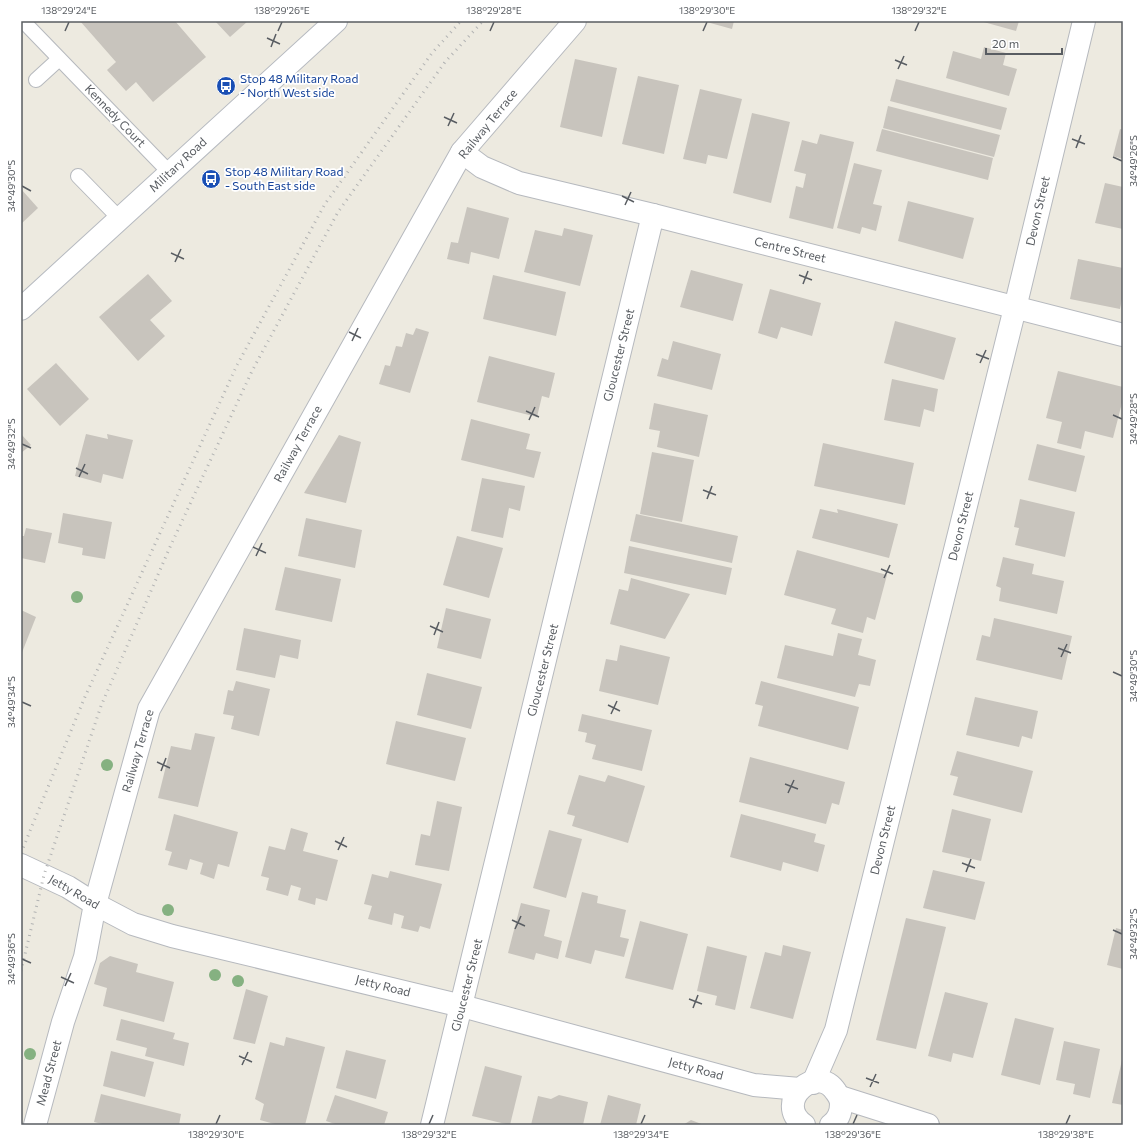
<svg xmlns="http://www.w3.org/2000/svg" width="1144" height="1146" viewBox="0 0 1144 1146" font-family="Commissioner,sans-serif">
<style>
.building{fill:#c8c4bd}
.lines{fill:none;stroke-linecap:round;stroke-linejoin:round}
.service-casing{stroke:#b6b9be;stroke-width:16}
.minor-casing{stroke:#b6b9be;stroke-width:24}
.tertiary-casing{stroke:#b6b9be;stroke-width:24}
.secondary-casing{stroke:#b6bac0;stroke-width:24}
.service{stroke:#fff;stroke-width:14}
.minor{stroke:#fff;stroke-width:22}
.tertiary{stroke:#fff;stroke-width:22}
.secondary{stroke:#fff;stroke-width:22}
.rail{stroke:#b2b3b3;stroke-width:3;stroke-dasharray:1 5;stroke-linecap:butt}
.tree{fill:#85b181}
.ticks{fill:none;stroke:#595d62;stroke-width:1.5}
.labels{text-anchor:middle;stroke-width:3.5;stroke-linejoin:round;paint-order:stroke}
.transit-label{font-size:12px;fill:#164399;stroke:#fff;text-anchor:start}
.street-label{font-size:12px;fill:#595d62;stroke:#fff}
.neatline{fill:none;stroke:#595d62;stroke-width:1.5}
.ticks-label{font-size:10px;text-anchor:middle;fill:#595d62}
</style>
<rect width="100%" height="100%" fill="#edeae0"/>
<g class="building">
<path d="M 80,21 L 175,21 L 206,57 L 153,102 L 136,82 L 126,91 L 107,70 L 116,62 Z"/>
<path d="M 215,21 L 248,21 L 230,37 Z"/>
<path d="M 703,21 L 734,21 L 732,29 Z"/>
<path d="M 980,21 L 1019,21 L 1016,31 Z"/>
<path d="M 984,47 L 1006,53 L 1003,65 L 1017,69 L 1009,96 L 946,78 L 953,51 L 981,59 Z"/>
<path d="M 575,59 L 617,68 L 602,137 L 560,127 Z"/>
<path d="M 638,76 L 679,85 L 664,154 L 622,144 Z"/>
<path d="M 896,79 L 1007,108 L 1001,130 L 890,101 Z"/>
<path d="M 700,89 L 742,99 L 727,159 L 708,155 L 706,164 L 683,159 Z"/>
<path d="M 888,106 L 1000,135 L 994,157 L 883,128 Z"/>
<path d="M 752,113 L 790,122 L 771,203 L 733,193 Z"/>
<path d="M 882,129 L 993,158 L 988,180 L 876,151 Z"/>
<path d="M 1120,129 L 1123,130 L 1123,159 L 1113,156 Z"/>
<path d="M 820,134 L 854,142 L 833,229 L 789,218 L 796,186 L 803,188 L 806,174 L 794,171 L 802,140 L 817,144 Z"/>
<path d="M 854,163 L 882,170 L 873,204 L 882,206 L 876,231 L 862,227 L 860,234 L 837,228 Z"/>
<path d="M 1105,183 L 1123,187 L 1123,229 L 1095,223 Z"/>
<path d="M 21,189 L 38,208 L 21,224 Z"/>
<path d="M 908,201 L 974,218 L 963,259 L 898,241 Z"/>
<path d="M 467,207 L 509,218 L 499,259 L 471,252 L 469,264 L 447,259 L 451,242 L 458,243 Z"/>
<path d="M 564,228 L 593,235 L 580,286 L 524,272 L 535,230 L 562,236 Z"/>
<path d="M 1078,259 L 1123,268 L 1123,294 L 1120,309 L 1070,299 Z"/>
<path d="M 691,270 L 743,284 L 733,321 L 680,307 Z"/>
<path d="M 148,274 L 172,301 L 150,320 L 165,336 L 138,361 L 99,317 Z"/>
<path d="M 493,275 L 566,292 L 556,336 L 483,319 Z"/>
<path d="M 770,289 L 821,303 L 812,336 L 781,327 L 777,339 L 758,333 Z"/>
<path d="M 895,321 L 956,338 L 944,380 L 884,363 Z"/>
<path d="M 416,328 L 429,332 L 410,393 L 379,384 L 385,365 L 390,366 L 396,346 L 402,347 L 406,333 L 413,335 Z"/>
<path d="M 673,341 L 721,354 L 712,390 L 657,376 L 662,358 L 668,360 Z"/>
<path d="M 489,356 L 555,373 L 549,398 L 542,396 L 537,417 L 477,402 Z"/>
<path d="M 56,363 L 89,399 L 60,426 L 27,389 Z"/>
<path d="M 1058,371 L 1123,387 L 1123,399 L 1113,438 L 1085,431 L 1081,449 L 1057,443 L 1062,422 L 1046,418 Z"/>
<path d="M 892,379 L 938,389 L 934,412 L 924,409 L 920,427 L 884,420 Z"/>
<path d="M 654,403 L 708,415 L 699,457 L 657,447 L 660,431 L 649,429 Z"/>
<path d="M 471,419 L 530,434 L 526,449 L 541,452 L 534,478 L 461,460 Z"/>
<path d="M 21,434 L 31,445 L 21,453 Z"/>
<path d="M 86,434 L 108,439 L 107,434 L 133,440 L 123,479 L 103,474 L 101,483 L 75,476 Z"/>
<path d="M 339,435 L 361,442 L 346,503 L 304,493 Z"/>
<path d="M 823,443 L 914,463 L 905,505 L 814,486 Z"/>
<path d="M 1037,444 L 1085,456 L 1076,492 L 1028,480 Z"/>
<path d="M 652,452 L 694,460 L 682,522 L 640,514 Z"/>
<path d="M 482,478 L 525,486 L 520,511 L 509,508 L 503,538 L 471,531 Z"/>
<path d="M 1020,499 L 1075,512 L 1065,557 L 1015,545 L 1019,528 L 1014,527 Z"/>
<path d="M 820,509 L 838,513 L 837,509 L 898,524 L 889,558 L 812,538 Z"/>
<path d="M 63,513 L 112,522 L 105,559 L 82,555 L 83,548 L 58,543 Z"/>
<path d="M 636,514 L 738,536 L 732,563 L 630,541 Z"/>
<path d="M 306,518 L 362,530 L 355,568 L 298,556 Z"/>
<path d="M 26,528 L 52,533 L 45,563 L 21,558 L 21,536 L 24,536 Z"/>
<path d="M 457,536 L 503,548 L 489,598 L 443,585 Z"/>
<path d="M 629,546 L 732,568 L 726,595 L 624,573 Z"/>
<path d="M 797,550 L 887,575 L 875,620 L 867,617 L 863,633 L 831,624 L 836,609 L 784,595 Z"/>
<path d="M 1003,557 L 1034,564 L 1032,574 L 1064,581 L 1057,614 L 999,601 L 1001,588 L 996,586 Z"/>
<path d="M 285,567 L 341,579 L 332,622 L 275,610 Z"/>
<path d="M 631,578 L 690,594 L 665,639 L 610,624 L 619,589 L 628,591 Z"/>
<path d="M 446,608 L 491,619 L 481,659 L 437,648 Z"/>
<path d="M 21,610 L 36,617 L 21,655 Z"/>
<path d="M 994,618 L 1072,636 L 1062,680 L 976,660 L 982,635 L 990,637 Z"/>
<path d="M 244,628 L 301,640 L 298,659 L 280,655 L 275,678 L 236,670 Z"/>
<path d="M 838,633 L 862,639 L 858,655 L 876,660 L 870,686 L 859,684 L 855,697 L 777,678 L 785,645 L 833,656 Z"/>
<path d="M 620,645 L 670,657 L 658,705 L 599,691 L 606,659 L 617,661 Z"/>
<path d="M 427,673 L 482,687 L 471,729 L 417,715 Z"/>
<path d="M 236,681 L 270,689 L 259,736 L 231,729 L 234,716 L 223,714 L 228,690 L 233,691 Z"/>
<path d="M 761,681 L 859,707 L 848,750 L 758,726 L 763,706 L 755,704 Z"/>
<path d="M 975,697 L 1038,711 L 1032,739 L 1022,736 L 1019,747 L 966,735 Z"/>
<path d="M 582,714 L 652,730 L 642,771 L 592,759 L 596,745 L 585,742 L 587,733 L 578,731 Z"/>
<path d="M 396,721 L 466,738 L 455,781 L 386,764 Z"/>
<path d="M 195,733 L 215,737 L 198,807 L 158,798 L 171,746 L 191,750 Z"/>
<path d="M 957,751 L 1033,771 L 1022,813 L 953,795 L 958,777 L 950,775 Z"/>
<path d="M 750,757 L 845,782 L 839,805 L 832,803 L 826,824 L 739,802 Z"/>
<path d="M 579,775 L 605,782 L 608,775 L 645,786 L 628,843 L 572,826 L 575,816 L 567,814 Z"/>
<path d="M 437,801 L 462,807 L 449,871 L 415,865 L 421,834 L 430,836 Z"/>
<path d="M 952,809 L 991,819 L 981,861 L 942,852 Z"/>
<path d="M 174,814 L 238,832 L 229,867 L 218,864 L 214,879 L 200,874 L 203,863 L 190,859 L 187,870 L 168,865 L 172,852 L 165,850 Z"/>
<path d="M 741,814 L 816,834 L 814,842 L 825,845 L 818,872 L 783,862 L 781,871 L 730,857 Z"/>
<path d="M 291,828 L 308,833 L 303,851 L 338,860 L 327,901 L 316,898 L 315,905 L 298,900 L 301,888 L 291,885 L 288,896 L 266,890 L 269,878 L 261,876 L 269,846 L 285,850 Z"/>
<path d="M 549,830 L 582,839 L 566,898 L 533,888 Z"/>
<path d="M 933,870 L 985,882 L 975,920 L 923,908 Z"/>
<path d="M 390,871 L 442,884 L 430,929 L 420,926 L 418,932 L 401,928 L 404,916 L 394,913 L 392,925 L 368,919 L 372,906 L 364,904 L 372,874 L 388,878 Z"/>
<path d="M 582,892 L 598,896 L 597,903 L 626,910 L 620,937 L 629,939 L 624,957 L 595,950 L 591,964 L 565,957 Z"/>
<path d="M 521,903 L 550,910 L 544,936 L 562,941 L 558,959 L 536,953 L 534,960 L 508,953 Z"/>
<path d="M 906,918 L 946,927 L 916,1049 L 876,1040 Z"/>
<path d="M 640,921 L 688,934 L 673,990 L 625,978 Z"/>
<path d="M 1116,928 L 1123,930 L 1123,969 L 1107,965 Z"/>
<path d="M 783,945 L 811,952 L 793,1019 L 750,1008 L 765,952 L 781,956 Z"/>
<path d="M 707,946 L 747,956 L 735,1010 L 715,1005 L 717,996 L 697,991 Z"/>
<path d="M 110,956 L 138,964 L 136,972 L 174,982 L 164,1022 L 103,1006 L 107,988 L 94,984 L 100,963 Z"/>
<path d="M 246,989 L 268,996 L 255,1044 L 233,1039 Z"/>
<path d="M 945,992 L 988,1003 L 973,1058 L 953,1053 L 951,1062 L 928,1056 Z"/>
<path d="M 1015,1018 L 1054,1028 L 1040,1085 L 1001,1075 Z"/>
<path d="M 121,1019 L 175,1033 L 173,1039 L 189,1043 L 184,1066 L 145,1056 L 147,1048 L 116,1040 Z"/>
<path d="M 286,1037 L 325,1047 L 305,1125 L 278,1125 L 260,1120 L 264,1104 L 255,1099 L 270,1042 L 284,1046 Z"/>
<path d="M 1064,1041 L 1100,1049 L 1090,1098 L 1073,1094 L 1075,1084 L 1056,1080 Z"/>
<path d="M 346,1050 L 386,1060 L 376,1099 L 336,1088 Z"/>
<path d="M 111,1051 L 154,1062 L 145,1097 L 103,1086 Z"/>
<path d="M 1123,1056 L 1123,1105 L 1112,1103 Z"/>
<path d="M 485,1066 L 522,1076 L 510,1125 L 472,1116 Z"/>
<path d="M 101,1094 L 181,1114 L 179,1125 L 106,1125 L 94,1122 Z"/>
<path d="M 335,1095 L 388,1112 L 384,1125 L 338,1125 L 326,1121 Z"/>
<path d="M 559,1095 L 588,1102 L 583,1125 L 531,1125 L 538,1096 L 551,1099 Z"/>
<path d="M 608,1095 L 641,1104 L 636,1125 L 600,1125 Z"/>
<path d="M 691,1120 L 704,1125 L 683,1125 Z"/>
</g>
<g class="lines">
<g class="service-casing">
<g id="service">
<path d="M 23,21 L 170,173"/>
<path d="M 36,80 L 59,59"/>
<path d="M 78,176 L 120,219"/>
</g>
</g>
<g class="minor-casing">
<g id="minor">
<path d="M 462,152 L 482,167 L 519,183 L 653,215 L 1123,335"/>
<path d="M 813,1083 L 836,1030 L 1015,308 L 1084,21"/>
<path d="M 35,1125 L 63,1022 L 85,957 L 95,904 L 149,709 L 462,152 L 575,21"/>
<path d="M 432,1125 L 653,215"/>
</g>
</g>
<g class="tertiary-casing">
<g id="tertiary">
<path d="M 21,865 L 68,887 L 95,904 L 133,924 L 172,936 L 462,1006 L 754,1085 L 800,1089"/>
<path d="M 840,1097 L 928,1125"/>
<path d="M 804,1125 C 772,1102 817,1062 836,1092 C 839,1096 841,1099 841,1104 C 841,1112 838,1120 831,1125"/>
</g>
</g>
<g class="secondary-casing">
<path id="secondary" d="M 21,309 L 336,21"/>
</g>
<use href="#service" class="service"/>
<use href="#minor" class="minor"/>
<use href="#tertiary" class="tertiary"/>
<use href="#secondary" class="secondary"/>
<g class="rail">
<path d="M 21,853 L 84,699 L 237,365 L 325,204 L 432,53 L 461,21"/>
<path d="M 21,971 L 44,875 L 101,706 L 170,547 L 252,371 L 338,212 L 445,62 L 483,21"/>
</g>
</g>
<g class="tree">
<circle cx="77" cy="597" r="6"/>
<circle cx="107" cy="765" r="6"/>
<circle cx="168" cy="910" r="6"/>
<circle cx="215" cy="975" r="6"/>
<circle cx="238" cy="981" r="6"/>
<circle cx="30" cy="1054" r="6"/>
</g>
<path class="ticks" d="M 65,31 L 69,22M 278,31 L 282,22M 490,31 L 494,22M 703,31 L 707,22M 915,31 L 919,22M 267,38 L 280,44M 271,47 L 276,34M 895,60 L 907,65M 898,69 L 904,56M 444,117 L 457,123M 448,126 L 454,113M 1072,139 L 1085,144M 1076,148 L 1081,135M 1113,157 L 1122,161M 22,186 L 31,191M 622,196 L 634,202M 625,205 L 631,192M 171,253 L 184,259M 175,262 L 181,249M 799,275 L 812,280M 803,284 L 808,271M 349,332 L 361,338M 352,341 L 358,328M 976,354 L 989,359M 980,363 L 986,350M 526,411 L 539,417M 1113,415 L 1122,419M 529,420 L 535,407M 22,444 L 31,448M 76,468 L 88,474M 79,477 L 85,464M 703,490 L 716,495M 707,499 L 712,486M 253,547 L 266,553M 256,556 L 262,543M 881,569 L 893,574M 884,578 L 890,565M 430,626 L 443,632M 434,635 L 439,622M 1058,648 L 1071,653M 1061,657 L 1067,644M 1113,672 L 1122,676M 22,702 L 31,706M 608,705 L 620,711M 611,714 L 617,701M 157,762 L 170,768M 161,771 L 166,758M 785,784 L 798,789M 788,793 L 794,780M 335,841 L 347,847M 338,850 L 344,837M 962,863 L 975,868M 966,872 L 971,859M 512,920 L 525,926M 515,929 L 521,916M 1113,930 L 1122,934M 22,959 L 31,963M 61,977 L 74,983M 65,986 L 71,973M 689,999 L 702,1004M 693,1008 L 698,995M 239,1056 L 252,1062M 242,1065 L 248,1052M 866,1078 L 879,1083M 870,1087 L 876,1074M 216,1124 L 220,1115M 429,1124 L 433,1115M 641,1124 L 645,1115M 853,1124 L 857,1115M 1066,1124 L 1070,1115"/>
<defs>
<g id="bus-disc" transform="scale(1)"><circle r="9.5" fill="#1a4fb4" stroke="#fff"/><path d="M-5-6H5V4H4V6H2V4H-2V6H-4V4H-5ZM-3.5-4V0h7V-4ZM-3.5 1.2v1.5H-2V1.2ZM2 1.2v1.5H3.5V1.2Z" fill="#fff"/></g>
</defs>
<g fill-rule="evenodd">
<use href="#bus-disc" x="226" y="86"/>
<use href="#bus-disc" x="211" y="179"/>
</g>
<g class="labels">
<g class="transit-label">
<text x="240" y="83">Stop 48 Military Road<tspan x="240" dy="14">- North West side</tspan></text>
<text x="225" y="176">Stop 48 Military Road<tspan x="225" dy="14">- South East side</tspan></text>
</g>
<g class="street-label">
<text transform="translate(115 116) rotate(46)" y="4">Kennedy Court</text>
<text transform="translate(488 124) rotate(-51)" y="4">Railway Terrace</text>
<text transform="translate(178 165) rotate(-43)" y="4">Military Road</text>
<text transform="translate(1038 211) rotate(-77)" y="4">Devon Street</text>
<text transform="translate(790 250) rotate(14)" y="4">Centre Street</text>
<text transform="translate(619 355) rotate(-76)" y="4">Gloucester Street</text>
<text transform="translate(298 444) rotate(-61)" y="4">Railway Terrace</text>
<text transform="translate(961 526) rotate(-76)" y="4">Devon Street</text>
<text transform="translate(543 670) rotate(-76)" y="4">Gloucester Street</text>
<text transform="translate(138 751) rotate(-74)" y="4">Railway Terrace</text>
<text transform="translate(883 840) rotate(-76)" y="4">Devon Street</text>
<text transform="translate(74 892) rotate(30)" y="4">Jetty Road</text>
<text transform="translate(467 985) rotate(-76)" y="4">Gloucester Street</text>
<text transform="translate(383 986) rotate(14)" y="4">Jetty Road</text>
<text transform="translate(696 1069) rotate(15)" y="4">Jetty Road</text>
<text transform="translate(49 1073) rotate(-75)" y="4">Mead Street</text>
</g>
</g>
<rect width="1144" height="1146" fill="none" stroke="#ffffff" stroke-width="44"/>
<path d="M986 48v6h76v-6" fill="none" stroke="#595d62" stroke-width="2"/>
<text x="992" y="48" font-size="12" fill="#595d62" stroke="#ffffff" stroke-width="3" paint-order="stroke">20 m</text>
<rect x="22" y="22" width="1100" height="1102" class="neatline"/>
<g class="ticks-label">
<text x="69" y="14">138°29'24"E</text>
<text x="282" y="14">138°29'26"E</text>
<text x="494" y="14">138°29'28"E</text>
<text x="707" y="14">138°29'30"E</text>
<text x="919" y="14">138°29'32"E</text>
<text transform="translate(1133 161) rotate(-90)" y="4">34°49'26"S</text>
<text transform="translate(11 186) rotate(-90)" y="4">34°49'30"S</text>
<text transform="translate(1133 419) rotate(-90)" y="4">34°49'28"S</text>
<text transform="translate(11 444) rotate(-90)" y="4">34°49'32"S</text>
<text transform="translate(1133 676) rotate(-90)" y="4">34°49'30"S</text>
<text transform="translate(11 702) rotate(-90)" y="4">34°49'34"S</text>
<text transform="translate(1133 934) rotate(-90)" y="4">34°49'32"S</text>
<text transform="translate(11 959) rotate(-90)" y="4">34°49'36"S</text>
<text x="216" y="1138">138°29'30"E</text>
<text x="429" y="1138">138°29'32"E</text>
<text x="641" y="1138">138°29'34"E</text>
<text x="853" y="1138">138°29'36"E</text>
<text x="1066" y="1138">138°29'38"E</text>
</g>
</svg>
